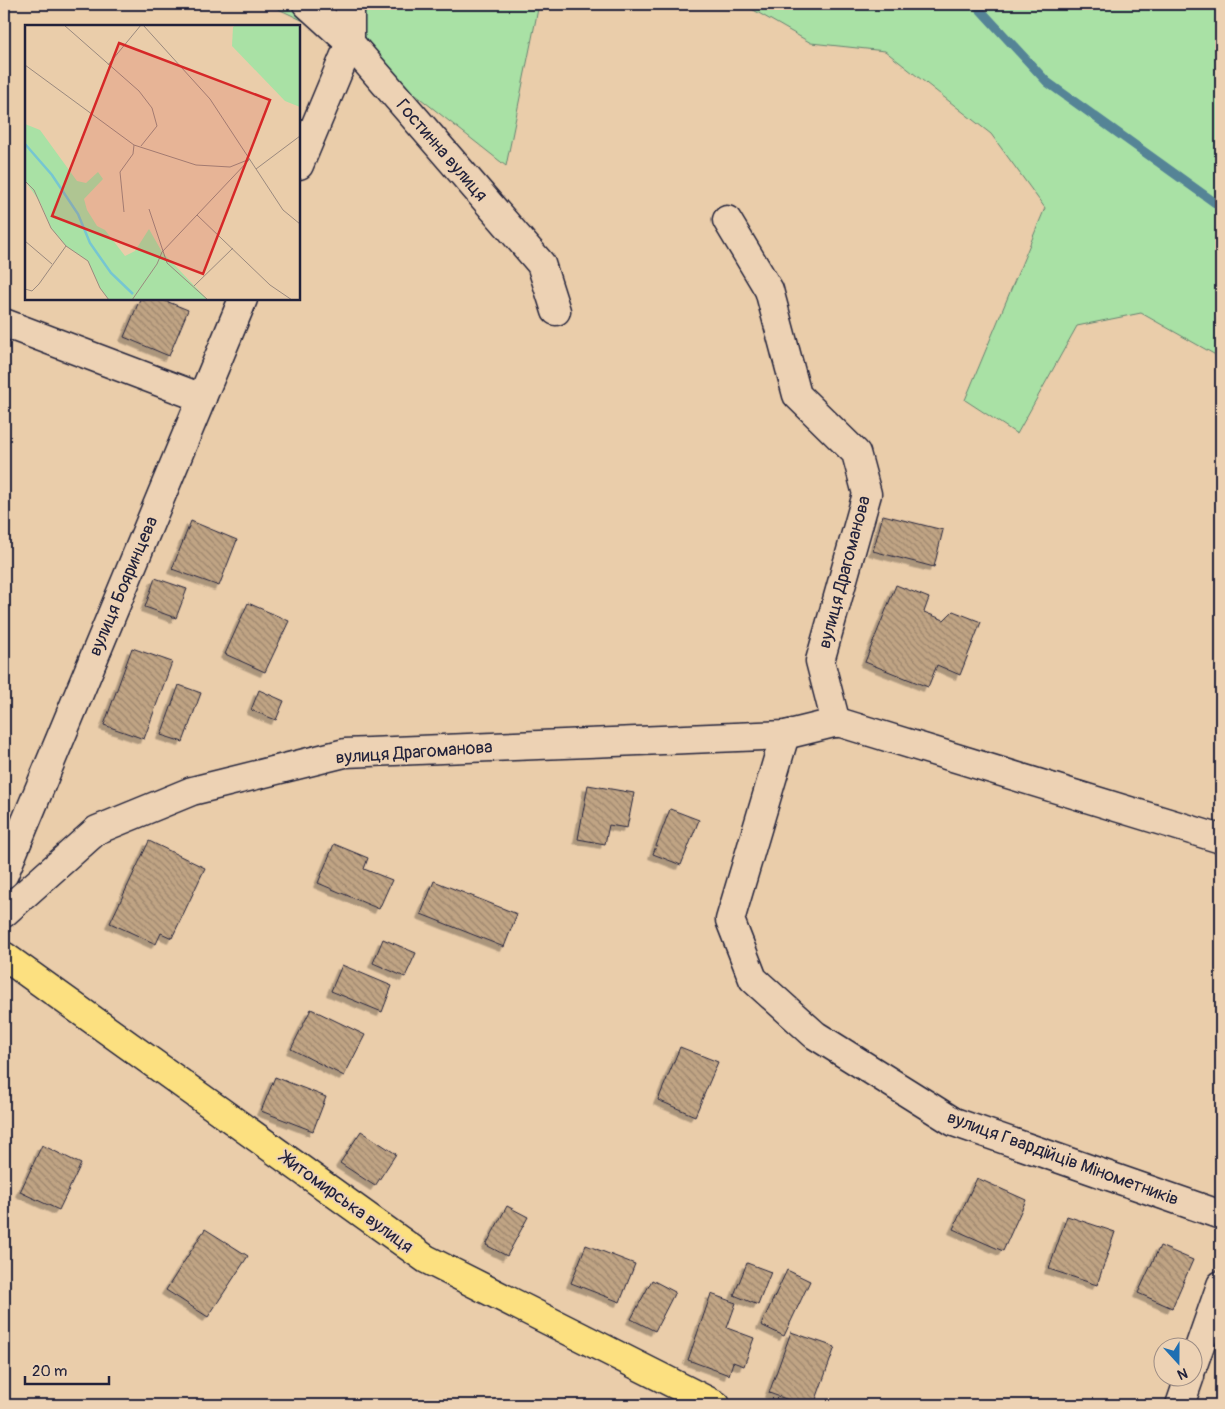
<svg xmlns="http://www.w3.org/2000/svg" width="1225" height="1409" viewBox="0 0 1225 1409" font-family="Pangolin,sans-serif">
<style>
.grass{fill:#a9e1a5;stroke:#668270}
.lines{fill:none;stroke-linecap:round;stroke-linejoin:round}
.stream{stroke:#548496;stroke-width:9}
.building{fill:url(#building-back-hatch);stroke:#22223b;filter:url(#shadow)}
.minor-casing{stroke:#22223b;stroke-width:31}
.major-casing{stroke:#22223b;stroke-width:31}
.minor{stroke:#edd2b4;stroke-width:28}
.major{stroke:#fce080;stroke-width:28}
.labels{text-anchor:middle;stroke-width:4;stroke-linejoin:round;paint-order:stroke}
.street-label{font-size:18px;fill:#22223b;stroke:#edd2b4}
.inset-river{fill:none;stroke:#76c6d2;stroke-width:2.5}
.inset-road{fill:none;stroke:#9a897e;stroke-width:1}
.view{fill:#d62828;fill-opacity:0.15;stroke:#d62828;stroke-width:2.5}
.inset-edge{fill:none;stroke:#22223b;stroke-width:2.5}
</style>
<defs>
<pattern id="building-back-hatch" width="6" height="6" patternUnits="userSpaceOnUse" patternTransform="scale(1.25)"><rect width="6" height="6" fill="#c0a484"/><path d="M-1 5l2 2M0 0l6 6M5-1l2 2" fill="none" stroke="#9c856d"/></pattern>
<filter id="shadow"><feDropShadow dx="-4.5" dy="4.5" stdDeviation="0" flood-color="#0004"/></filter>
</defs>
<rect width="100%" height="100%" fill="#eacdaa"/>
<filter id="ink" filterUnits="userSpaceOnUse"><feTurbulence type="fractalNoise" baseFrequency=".02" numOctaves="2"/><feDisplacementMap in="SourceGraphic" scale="10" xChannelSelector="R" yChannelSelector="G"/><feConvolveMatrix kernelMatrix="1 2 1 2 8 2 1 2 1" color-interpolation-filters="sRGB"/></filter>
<g filter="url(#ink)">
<g class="grass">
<path d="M 268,4 L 539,4 L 506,166 L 350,43 Z"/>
<path d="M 743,4 L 1221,4 L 1221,358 L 1141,313 L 1077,326 L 1017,434 L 965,400 L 1045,208 L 991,134 L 885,51 L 811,43 Z"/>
</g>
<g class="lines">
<path class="stream" d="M 975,4 L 1047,82 L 1221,207"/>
</g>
<g class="building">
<path d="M 140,299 L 161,299 L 188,310 L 169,356 L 124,337 Z"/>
<path d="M 883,515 L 943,530 L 934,567 L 873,551 Z"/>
<path d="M 191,521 L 237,540 L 219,586 L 172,569 Z"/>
<path d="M 155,578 L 187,589 L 176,618 L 145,607 Z"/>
<path d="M 896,585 L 929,598 L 924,612 L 944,620 L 953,611 L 981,622 L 960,675 L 937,665 L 928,687 L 865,662 Z"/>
<path d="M 248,603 L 289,621 L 265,672 L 225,654 Z"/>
<path d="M 132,648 L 172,662 L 144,739 L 104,725 Z"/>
<path d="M 179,685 L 201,693 L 183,742 L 161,735 Z"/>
<path d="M 259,690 L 284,701 L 276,720 L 251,710 Z"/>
<path d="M 588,785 L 634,793 L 627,828 L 609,825 L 605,844 L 578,839 Z"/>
<path d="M 670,809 L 699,820 L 681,865 L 653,854 Z"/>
<path d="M 149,841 L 205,868 L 172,938 L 161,933 L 156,944 L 110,923 Z"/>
<path d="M 334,844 L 368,858 L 364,869 L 392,880 L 379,909 L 318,883 Z"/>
<path d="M 434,881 L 517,914 L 504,947 L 421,914 Z"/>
<path d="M 383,939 L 416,953 L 405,977 L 373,963 Z"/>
<path d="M 342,965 L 392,986 L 382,1012 L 331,991 Z"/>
<path d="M 311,1009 L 365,1035 L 344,1076 L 291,1049 Z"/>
<path d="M 680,1047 L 718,1062 L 695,1116 L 658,1100 Z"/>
<path d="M 275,1077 L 326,1097 L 313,1131 L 261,1111 Z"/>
<path d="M 361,1131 L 396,1154 L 375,1186 L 340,1163 Z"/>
<path d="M 42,1145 L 81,1164 L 59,1210 L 20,1192 Z"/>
<path d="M 977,1178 L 1026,1200 L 1003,1251 L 953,1229 Z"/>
<path d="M 507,1206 L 528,1217 L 507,1256 L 486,1245 Z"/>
<path d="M 1067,1216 L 1115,1232 L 1097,1285 L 1049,1269 Z"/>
<path d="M 205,1229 L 248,1256 L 208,1317 L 166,1290 Z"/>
<path d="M 586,1245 L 635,1264 L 620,1302 L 571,1283 Z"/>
<path d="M 1160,1246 L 1193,1260 L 1172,1308 L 1138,1293 Z"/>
<path d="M 747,1263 L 771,1272 L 758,1305 L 734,1295 Z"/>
<path d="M 787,1270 L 810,1281 L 784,1336 L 761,1325 Z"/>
<path d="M 652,1280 L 675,1292 L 655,1331 L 631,1319 Z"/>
<path d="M 711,1294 L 736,1303 L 727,1328 L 754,1338 L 744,1366 L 733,1362 L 729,1375 L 688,1360 Z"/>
<path d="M 791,1332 L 835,1347 L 814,1405 L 803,1405 L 769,1393 Z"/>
</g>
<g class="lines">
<g class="minor-casing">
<g id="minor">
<path d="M 307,4 L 350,43 L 541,264 L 556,311"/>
<path d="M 299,165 L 350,43 L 350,4"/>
<path d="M 727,220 L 769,290 L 797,395 L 856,453 L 867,494 L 820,661 L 836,723"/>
<path d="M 4,323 L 202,398"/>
<path d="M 785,735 L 730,920 L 753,979 L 815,1035 L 954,1122 L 1221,1215"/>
<path d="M 4,874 L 243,299"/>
<path d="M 4,913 L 97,830 L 192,791 L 345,753 L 785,735 L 838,722 L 1221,839"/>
<path d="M 1192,1368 L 1221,1285"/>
<path d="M 1180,1405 L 1190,1376"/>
</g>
</g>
<g class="major-casing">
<path id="major" d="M 4,956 L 426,1259 L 716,1405"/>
</g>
<use href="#minor" class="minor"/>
<use href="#major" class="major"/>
</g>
</g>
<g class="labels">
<g class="street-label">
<text transform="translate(442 150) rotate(49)" y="6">Гостинна вулиця</text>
<text transform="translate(844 572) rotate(-75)" y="6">вулиця Драгоманова</text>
<text transform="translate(123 586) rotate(-67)" y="6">вулиця Бояринцева</text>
<text transform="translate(414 752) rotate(-4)" y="6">вулиця Драгоманова</text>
<text transform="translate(1063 1158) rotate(20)" y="6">вулиця Гвардійців Мінометників</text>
<text transform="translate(347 1202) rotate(36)" y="6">Житомирська вулиця</text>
</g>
</g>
<g transform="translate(25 25)">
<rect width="275" height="275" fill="#eacdaa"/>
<path d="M 0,99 L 15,105 L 52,156 L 61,158 L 73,147 L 78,154 L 59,174 L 62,185 L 72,201 L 80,205 L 100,231 L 110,226 L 124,204 L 137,227 L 183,275 L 84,275 L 75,263 L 63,236 L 41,221 L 26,203 L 15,177 L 0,156 Z" fill="#a9e1a5"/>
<path d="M 211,0 L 275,0 L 275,82 L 260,76 L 207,21 L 208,2 Z" fill="#a9e1a5"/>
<path class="inset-river" d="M 0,119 L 27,150 L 53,189 L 65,218 L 86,248 L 108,269"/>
<path class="inset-road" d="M 39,0 L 114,66 L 127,83 L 132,101 L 116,121M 118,0 L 185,74 L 258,185 L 275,199M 0,40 L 109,120 L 171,140 L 205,142 L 225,134M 83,40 L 116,0M 231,144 L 275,111M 0,156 L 9,165 L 26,203 L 41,221 L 63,236 L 75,263 L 84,275M 124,184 L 142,238 L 183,275M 99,187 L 95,147 L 108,129 L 109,120M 172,190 L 245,260 L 267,275M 0,216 L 27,239M 169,261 L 208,223M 0,264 L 7,266 L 14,259 L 41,221M 107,275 L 132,239 L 137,227 L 224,135"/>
<path class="view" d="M 94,18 L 245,75 L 178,249 L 27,191 Z"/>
<rect width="275" height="275" class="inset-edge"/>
</g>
<rect width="1225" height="1409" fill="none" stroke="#edd2b4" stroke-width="20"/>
<rect x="10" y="10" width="1205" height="1389" fill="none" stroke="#22223b" stroke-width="2" filter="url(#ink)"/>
<g transform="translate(1178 1362) rotate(159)"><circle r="24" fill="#edd2b4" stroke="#9c8c84"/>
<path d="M0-4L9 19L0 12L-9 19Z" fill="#1f6fb2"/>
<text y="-8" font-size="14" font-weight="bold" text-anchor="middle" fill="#22223b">N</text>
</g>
<path d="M25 1376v8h84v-8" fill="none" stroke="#22223b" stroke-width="2.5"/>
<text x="32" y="1376" font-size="15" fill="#22223b" stroke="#edd2b4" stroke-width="4" paint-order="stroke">20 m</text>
</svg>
